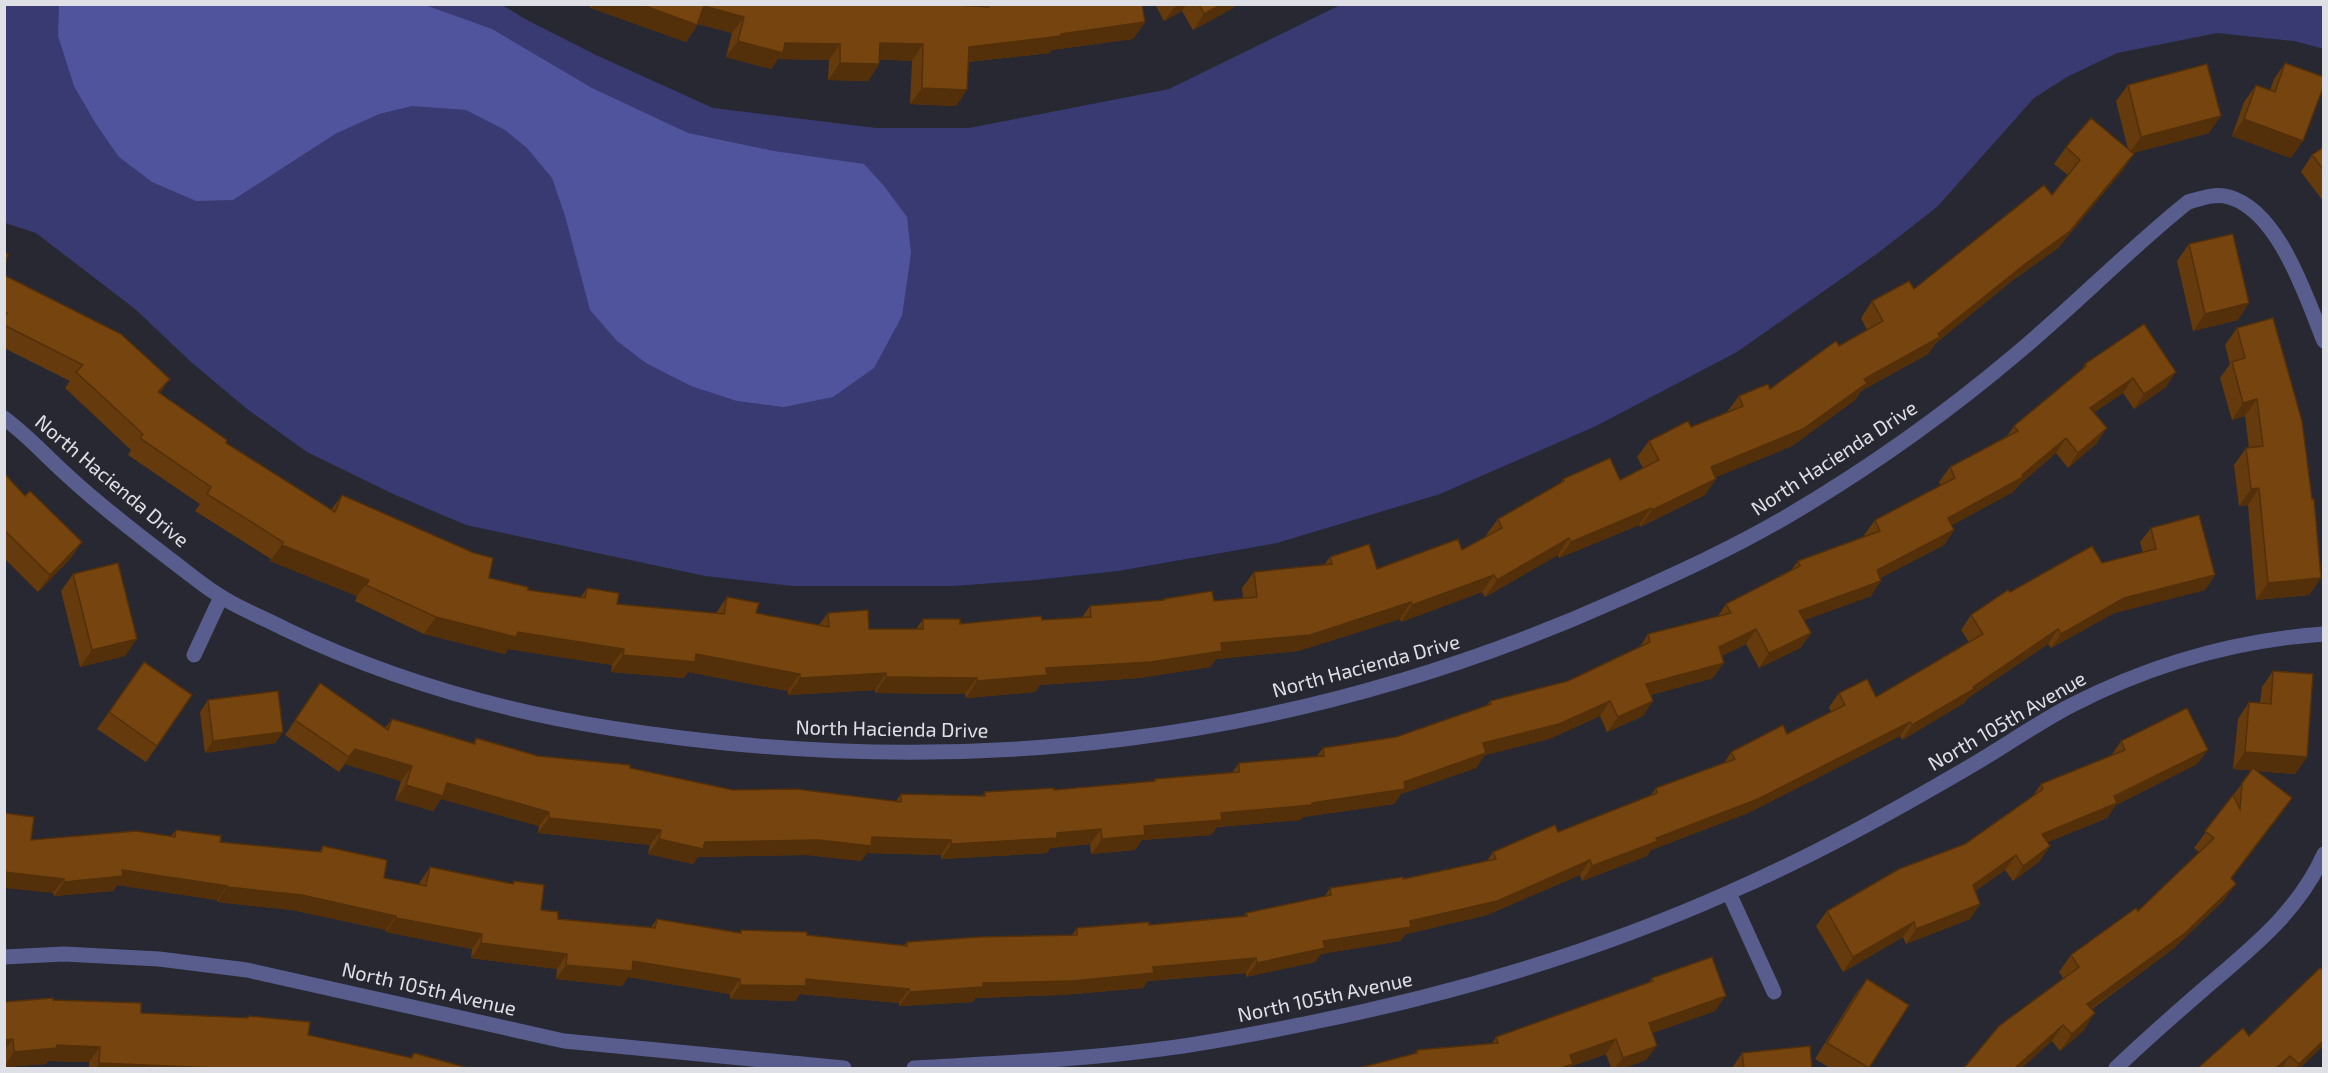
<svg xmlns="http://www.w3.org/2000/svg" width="2328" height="1073" viewBox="0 0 2328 1073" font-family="'Exo 2',sans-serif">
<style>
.green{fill:#383a71}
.water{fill:#50549d}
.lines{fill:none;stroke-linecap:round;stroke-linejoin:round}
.minor{stroke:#585d8e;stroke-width:15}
.wall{fill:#653b0d}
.shaded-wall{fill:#53300a}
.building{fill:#76450f;stroke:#53300a;stroke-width:1.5}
.labels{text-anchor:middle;stroke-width:5;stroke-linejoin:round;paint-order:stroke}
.street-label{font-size:20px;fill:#dfe0e6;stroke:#272831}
</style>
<rect width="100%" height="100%" fill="#272831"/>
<path class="green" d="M 2323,4 L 2324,49 L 2294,41 L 2217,33 L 2117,53 L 2067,77 L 2034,98 L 1937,207 L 1878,253 L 1737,352 L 1596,426 L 1440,494 L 1277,543 L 1118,571 L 1035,580 L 953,586 L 792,586 L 705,576 L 466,525 L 393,494 L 307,452 L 247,409 L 191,362 L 135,309 L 36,233 L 5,223 L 4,5 L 502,5 L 527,20 L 596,55 L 713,108 L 876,128 L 969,128 L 1169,89 L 1340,5 Z"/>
<path class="water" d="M 59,5 L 425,5 L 492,29 L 592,88 L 688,133 L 774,151 L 864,164 L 884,186 L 907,217 L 911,253 L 902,316 L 874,368 L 833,397 L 784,407 L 737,401 L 691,386 L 646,363 L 617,341 L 590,310 L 565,216 L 552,178 L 527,148 L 505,130 L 466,110 L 412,106 L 379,114 L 335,134 L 233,200 L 196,201 L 152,182 L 119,157 L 96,124 L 74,86 L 58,36 Z"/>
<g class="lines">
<g class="minor">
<path d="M 4,418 C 27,435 46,456 67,475 C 100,506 136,533 171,560 C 187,572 203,586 220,596 C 240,609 264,618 285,629 C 389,679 497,710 610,728 C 962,784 1297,744 1622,598 C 1678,573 1733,548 1786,517 C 1866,470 1944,415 2015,355 C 2074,306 2128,250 2188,202 C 2202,198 2215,193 2229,197 C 2279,211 2306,297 2324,341"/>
<path d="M 194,655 L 221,597"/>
<path d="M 1729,893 L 1774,992"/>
<path d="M 4,957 L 64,954 L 159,959 L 247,970 L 564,1041 L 844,1068"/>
<path d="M 914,1068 C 996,1063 1079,1060 1161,1049 C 1210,1043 1260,1033 1309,1023 C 1453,994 1596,952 1730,892 C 1813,856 1892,812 1969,767 C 2004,747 2037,723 2072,705 C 2150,665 2237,640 2324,634"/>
<path d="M 2116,1068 C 2145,1040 2175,1014 2205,988 C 2252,948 2298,912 2324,854"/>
</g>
</g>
<g class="wall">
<path d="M 588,4 L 940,4 L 982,6 L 984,4 L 1142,4 L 1145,22 L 1133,39 L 1051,50 L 1050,53 L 968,62 L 956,106 L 910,104 L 912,61 L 879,59 L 879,64 L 868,81 L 828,80 L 829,60 L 778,59 L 771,69 L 726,57 L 732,33 L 698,24 L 686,42 L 591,8 Z"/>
<path d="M 1155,4 L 1235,4 L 1233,8 L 1193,30 L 1182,11 L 1164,21 Z"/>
<path d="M 2285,63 L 2291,158 L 2232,136 L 2244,102 L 2256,85 L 2270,90 L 2274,79 Z"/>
<path d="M 2128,85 L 2209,133 L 2133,153 L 2134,154 L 2122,171 L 2058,248 L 2013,280 L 1936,343 L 1928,354 L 1861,391 L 1855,400 L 1792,446 L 1716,477 L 1705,495 L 1640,527 L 1639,525 L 1559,558 L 1558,555 L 1485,597 L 1482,592 L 1401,622 L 1400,619 L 1298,651 L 1216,659 L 1210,667 L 1139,678 L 1040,685 L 1035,692 L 966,698 L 965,694 L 875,693 L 875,690 L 788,695 L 788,691 L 688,672 L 684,678 L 611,672 L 612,665 L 508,649 L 505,654 L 424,634 L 355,601 L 357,596 L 270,561 L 271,559 L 195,511 L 200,504 L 128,455 L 131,450 L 65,388 L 70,381 L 4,348 L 4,275 L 160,394 L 226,443 L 331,510 L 342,495 L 489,578 L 528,590 L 580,598 L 587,588 L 617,604 L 716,613 L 727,597 L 756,613 L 819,625 L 828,613 L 869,629 L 916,629 L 923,619 L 960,624 L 1042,620 L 1082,617 L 1090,606 L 1162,601 L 1164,599 L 1214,601 L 1243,598 L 1242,588 L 1254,572 L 1324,565 L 1330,557 L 1377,569 L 1462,550 L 1487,537 L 1486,535 L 1498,519 L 1560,483 L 1563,479 L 1620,480 L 1643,468 L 1637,457 L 1649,441 L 1691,427 L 1727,412 L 1739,396 L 1770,389 L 1839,346 L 1867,330 L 1861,318 L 1872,301 L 1914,289 L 2052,195 L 2068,175 L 2054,164 L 2066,147 L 2128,149 L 2116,101 Z"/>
<path d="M 2324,147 L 2324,202 L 2301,172 L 2312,155 Z"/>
<path d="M 2189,244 L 2238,320 L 2193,331 L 2177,261 Z"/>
<path d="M 2237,328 L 2321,578 L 2309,595 L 2256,600 L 2248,505 L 2239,506 L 2234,465 L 2246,448 L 2249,448 L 2245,416 L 2232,420 L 2220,378 L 2230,364 L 2225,345 Z"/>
<path d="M 2085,364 L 2166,387 L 2134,409 L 2123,393 L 2094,412 L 2097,443 L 2068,468 L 2056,453 L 2018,486 L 2013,492 L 1952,525 L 1954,530 L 1944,545 L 1880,578 L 1871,596 L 1804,620 L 1811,633 L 1800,648 L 1759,668 L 1746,644 L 1722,656 L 1713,678 L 1651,695 L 1643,716 L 1607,732 L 1600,716 L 1549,739 L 1485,755 L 1476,768 L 1401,794 L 1394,804 L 1303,817 L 1301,820 L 1217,827 L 1211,835 L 1142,840 L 1135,850 L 1091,854 L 1090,844 L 1050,848 L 1047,853 L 941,859 L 941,855 L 867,853 L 861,861 L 807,855 L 698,857 L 693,864 L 648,854 L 650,845 L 538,833 L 539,826 L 441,799 L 433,811 L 395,800 L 401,781 L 345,764 L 339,772 L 285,735 L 320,683 L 385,728 L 392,719 L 473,743 L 476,738 L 538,756 L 630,768 L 733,790 L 896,801 L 901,794 L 982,796 L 985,792 L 1054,790 L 1153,782 L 1155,779 L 1232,773 L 1239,763 L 1317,756 L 1323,748 L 1396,737 L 1487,705 L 1490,701 L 1568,681 L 1639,648 L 1648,634 L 1718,616 L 1726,604 L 1791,570 L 1798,561 L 1865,537 L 1864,535 L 1875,520 L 1941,485 L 1939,482 L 1950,467 L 2007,436 L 2014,426 L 2081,370 Z"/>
<path d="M 4,473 L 25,496 L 82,542 L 70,559 L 38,592 L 4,558 Z"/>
<path d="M 2151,528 L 2215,575 L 2205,590 L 2114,613 L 2051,648 L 2048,644 L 1968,698 L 1964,703 L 1902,740 L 1900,736 L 1748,813 L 1651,850 L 1647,856 L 1582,881 L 1580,875 L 1487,915 L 1406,934 L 1400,941 L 1321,954 L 1315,962 L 1246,977 L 1246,973 L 1148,981 L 1143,988 L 1062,995 L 975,998 L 973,1002 L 899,1006 L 899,1003 L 800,994 L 795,1001 L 730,999 L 730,994 L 628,977 L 622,986 L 556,979 L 557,969 L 471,958 L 472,949 L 386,932 L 386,930 L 292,910 L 217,902 L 217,900 L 117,885 L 113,891 L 54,896 L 53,893 L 31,840 L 171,836 L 176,830 L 220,842 L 319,852 L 323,846 L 384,878 L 419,885 L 420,882 L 430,867 L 512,884 L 514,881 L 541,910 L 558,919 L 651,927 L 657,919 L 739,933 L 741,930 L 904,945 L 907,942 L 1072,935 L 1077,928 L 1149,925 L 1244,917 L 1246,913 L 1325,896 L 1330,888 L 1403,879 L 1487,861 L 1493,852 L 1558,832 L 1650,796 L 1656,788 L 1725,762 L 1731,752 L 1787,734 L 1831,712 L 1829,707 L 1839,693 L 1876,697 L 1969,642 L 1961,630 L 1971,615 L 2010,592 L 2102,563 L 2143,553 L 2140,542 Z"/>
<path d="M 73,574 L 125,656 L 80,667 L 61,591 Z"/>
<path d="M 144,662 L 192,695 L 146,762 L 97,729 Z"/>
<path d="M 2273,671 L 2307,757 L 2295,774 L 2257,771 L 2280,815 L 2231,879 L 2224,900 L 2173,949 L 2092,1009 L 2084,1030 L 2060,1051 L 2052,1041 L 2064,979 L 2059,972 L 2071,955 L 2138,911 L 2199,852 L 2194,848 L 2252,770 L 2233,769 L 2238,719 L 2249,702 L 2260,703 L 2262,687 Z"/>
<path d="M 208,700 L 283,732 L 275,743 L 205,753 L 200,712 Z"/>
<path d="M 2121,741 L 2197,764 L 2116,805 L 2107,818 L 2048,842 L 2040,861 L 2013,881 L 2005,870 L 1975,891 L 1980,904 L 1970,919 L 1906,944 L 1903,937 L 1843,972 L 1816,926 L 1827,911 L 1965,844 L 2032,797 L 2041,784 L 2111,756 Z"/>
<path d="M 2324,971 L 2324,1045 L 2300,1068 L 2198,1068 L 2249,1036 Z"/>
<path d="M 1652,978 L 1715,1011 L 1652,1033 L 1646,1060 L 1624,1068 L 1611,1068 L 1606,1054 L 1572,1066 L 1415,1053 L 1417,1050 L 1492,1044 L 1496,1037 L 1649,982 Z"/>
<path d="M 1867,979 L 1869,1068 L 1830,1068 L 1815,1059 L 1855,995 Z"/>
<path d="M 53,1000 L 141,1013 L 246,1018 L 248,1016 L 308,1035 L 410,1058 L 414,1053 L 468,1068 L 89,1068 L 89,1062 L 48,1061 L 46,1064 L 4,1067 L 4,1002 Z"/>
<path d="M 1742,1053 L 1812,1068 L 1732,1068 Z"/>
</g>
<g class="shaded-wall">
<path d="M 594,4 L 640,4 L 697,25 L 686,42 L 591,8 Z"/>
<path d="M 1177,4 L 1187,4 L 1182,11 L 1164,21 Z"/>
<path d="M 1222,4 L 1235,4 L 1233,8 L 1193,30 L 1204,14 Z"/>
<path d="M 704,6 L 744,17 L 732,33 L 692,22 Z"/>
<path d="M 1145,22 L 1133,39 L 1051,50 L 1050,53 L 957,63 L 969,47 Z"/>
<path d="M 738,41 L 785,43 L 840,44 L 829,60 L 778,59 L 771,69 L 726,57 Z"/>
<path d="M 880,43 L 923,44 L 912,61 L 868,59 Z"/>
<path d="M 840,63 L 879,64 L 868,81 L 828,80 Z"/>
<path d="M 922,88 L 967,90 L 956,106 L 910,104 Z"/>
<path d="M 2221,116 L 2209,133 L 2129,154 L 2141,137 Z"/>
<path d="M 2244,119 L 2303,141 L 2291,158 L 2232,136 Z"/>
<path d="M 2134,154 L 2122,171 L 2058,248 L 2013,280 L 1936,343 L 1928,354 L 1861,391 L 1855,400 L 1792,446 L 1699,484 L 1711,467 L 1864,379 L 1938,334 Z"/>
<path d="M 2249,303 L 2238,320 L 2193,331 L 2205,314 Z"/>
<path d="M 2176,372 L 2166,387 L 2134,409 L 2144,394 Z"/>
<path d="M 2133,378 L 2123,393 L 2079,423 L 2090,408 Z"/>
<path d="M 170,379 L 158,396 L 158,392 Z"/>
<path d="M 2257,399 L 2245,416 L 2232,420 L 2243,403 Z"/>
<path d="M 2107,428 L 2097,443 L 2068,468 L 2078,453 Z"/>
<path d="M 2066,438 L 2056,453 L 2018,486 L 2013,492 L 1938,533 L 1948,518 L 2022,475 Z"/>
<path d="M 1716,479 L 1705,495 L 1640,527 L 1652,510 Z"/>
<path d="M 2259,488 L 2248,505 L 2239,506 L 2251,489 Z"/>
<path d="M 1651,508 L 1639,525 L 1559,558 L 1571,542 Z"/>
<path d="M 1954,530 L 1944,545 L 1867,585 L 1877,570 Z"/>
<path d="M 1569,538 L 1558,555 L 1485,597 L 1497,580 Z"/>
<path d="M 82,542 L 70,559 L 38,592 L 50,575 Z"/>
<path d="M 282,545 L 369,580 L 357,596 L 270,561 Z"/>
<path d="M 1494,575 L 1482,592 L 1401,622 L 1412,605 Z"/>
<path d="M 2215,575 L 2205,590 L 2114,613 L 2051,648 L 2061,634 L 2124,598 Z"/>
<path d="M 2321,578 L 2309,595 L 2256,600 L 2268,583 Z"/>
<path d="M 1881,581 L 1871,596 L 1789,626 L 1799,611 Z"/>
<path d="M 1411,602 L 1400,619 L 1298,651 L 1216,659 L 1210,667 L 1139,678 L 1040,685 L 1035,692 L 966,698 L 977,681 L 1046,668 L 1221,643 Z"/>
<path d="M 436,617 L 518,632 L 624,649 L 612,665 L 508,649 L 505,654 L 424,634 Z"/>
<path d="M 1756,629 L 1746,644 L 1709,662 L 1719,647 Z"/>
<path d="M 2058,629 L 2048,644 L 1968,698 L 1964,703 L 1902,740 L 1912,725 L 1973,687 Z"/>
<path d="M 1811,633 L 1800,648 L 1759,668 L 1769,653 Z"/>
<path d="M 137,639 L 125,656 L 80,667 L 92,650 Z"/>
<path d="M 696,654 L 800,674 L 788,691 L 688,672 L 684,678 L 611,672 L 623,655 Z"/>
<path d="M 1724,663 L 1713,678 L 1635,699 L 1646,684 Z"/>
<path d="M 886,673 L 875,690 L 788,695 L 800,678 Z"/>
<path d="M 886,677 L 977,678 L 965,694 L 875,693 Z"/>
<path d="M 1610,701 L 1600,716 L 1549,739 L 1485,755 L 1476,768 L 1401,794 L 1394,804 L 1303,817 L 1301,820 L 1217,827 L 1211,835 L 1142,840 L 1135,850 L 1091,854 L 1102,839 L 1144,826 L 1221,813 L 1312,803 L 1404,782 L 1483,743 Z"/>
<path d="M 1653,701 L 1643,716 L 1607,732 L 1618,717 Z"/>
<path d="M 1910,722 L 1900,736 L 1748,813 L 1651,850 L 1647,856 L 1582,881 L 1592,866 Z"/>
<path d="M 283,732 L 275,743 L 205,753 L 213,741 Z"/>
<path d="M 355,749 L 412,766 L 401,781 L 344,764 Z"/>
<path d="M 2208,750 L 2197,764 L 2116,805 L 2107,818 L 2031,849 L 2042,834 Z"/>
<path d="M 2245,752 L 2307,757 L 2295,774 L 2233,769 Z"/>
<path d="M 447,783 L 549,812 L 539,826 L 441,799 L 433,811 L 395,800 L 406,785 Z"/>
<path d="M 2292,798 L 2280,815 L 2219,895 L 2231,878 Z"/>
<path d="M 549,818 L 661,830 L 650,845 L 538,833 Z"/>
<path d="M 1101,829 L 1090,844 L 1050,848 L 1047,853 L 941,859 L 951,844 Z"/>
<path d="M 872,837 L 951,840 L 941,855 L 867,853 L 861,861 L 807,855 L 698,857 L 693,864 L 648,854 L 659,839 Z"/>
<path d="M 2050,846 L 2040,861 L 2013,881 L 2023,866 Z"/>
<path d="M 2016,855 L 2005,870 L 1963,900 L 1973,885 Z"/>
<path d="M 1590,860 L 1580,875 L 1487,915 L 1406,934 L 1400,941 L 1321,954 L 1315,962 L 1246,977 L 1257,963 L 1323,941 L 1410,921 Z"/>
<path d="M 122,870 L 227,886 L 217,900 L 117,885 L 113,891 L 54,896 L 64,882 Z"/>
<path d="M 4,872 L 64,879 L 53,893 L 4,888 Z"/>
<path d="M 2236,884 L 2224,900 L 2173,949 L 2075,1020 L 2087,1004 Z"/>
<path d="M 227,887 L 302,895 L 396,916 L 386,930 L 292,910 L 217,902 Z"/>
<path d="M 1980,904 L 1970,919 L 1906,944 L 1916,929 Z"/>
<path d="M 396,918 L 482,934 L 472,949 L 386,932 Z"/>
<path d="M 1914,922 L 1903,937 L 1843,972 L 1853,957 Z"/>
<path d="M 481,943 L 567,954 L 557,969 L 471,958 Z"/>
<path d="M 1256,958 L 1246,973 L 1148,981 L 1143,988 L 1062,995 L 975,998 L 973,1002 L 899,1006 L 910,992 L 983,983 Z"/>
<path d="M 633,961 L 740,979 L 730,994 L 628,977 L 622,986 L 556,979 L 566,965 Z"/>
<path d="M 806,979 L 909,989 L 899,1003 L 800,994 L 795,1001 L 730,999 L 740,985 Z"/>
<path d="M 1726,996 L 1715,1011 L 1638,1038 L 1649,1023 Z"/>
<path d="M 2095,1013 L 2084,1030 L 2060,1051 L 2072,1034 Z"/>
<path d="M 2063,1025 L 2052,1041 L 2022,1068 L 2015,1068 Z"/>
<path d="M 13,1039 L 4,1051 L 4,1040 Z"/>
<path d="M 1616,1039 L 1606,1054 L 1572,1066 L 1570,1068 L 1560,1068 L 1570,1055 Z"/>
<path d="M 2324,1040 L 2324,1045 L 2300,1068 L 2295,1068 L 2299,1064 Z"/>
<path d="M 57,1045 L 100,1047 L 89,1062 L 48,1061 L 46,1064 L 4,1067 L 14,1052 Z"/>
<path d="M 1657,1046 L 1646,1060 L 1624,1068 L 1615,1068 L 1623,1058 Z"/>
<path d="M 2290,1056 L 2282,1068 L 2276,1068 Z"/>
<path d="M 99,1063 L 216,1068 L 96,1068 Z"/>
</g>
<g class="building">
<path d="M 640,4 L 940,4 L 989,7 L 989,4 L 1142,4 L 1145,22 L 1061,34 L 1061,36 L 969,47 L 967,90 L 922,88 L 923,44 L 880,43 L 879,64 L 840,63 L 840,44 L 785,43 L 783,53 L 738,41 L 744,17 L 704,6 L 697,25 Z"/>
<path d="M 1199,4 L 1222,4 L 1204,14 Z"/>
<path d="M 2285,63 L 2324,77 L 2324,85 L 2303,141 L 2244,119 L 2256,85 L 2275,92 Z"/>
<path d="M 2207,64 L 2221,116 L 2141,137 L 2128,85 Z"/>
<path d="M 2091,118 L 2134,154 L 2070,231 L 2025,264 L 1938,334 L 1940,337 L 1864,379 L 1867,383 L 1803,429 L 1711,467 L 1716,479 L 1652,510 L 1651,508 L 1571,542 L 1569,538 L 1497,580 L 1494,575 L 1412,605 L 1411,602 L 1310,635 L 1221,643 L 1222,651 L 1151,662 L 1046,668 L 1047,675 L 977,681 L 977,678 L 886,677 L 886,673 L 800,678 L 800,674 L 696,654 L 695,662 L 623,655 L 624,649 L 518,632 L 516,637 L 436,617 L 366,585 L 369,580 L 282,545 L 283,542 L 207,494 L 211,487 L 140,438 L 143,434 L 76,372 L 83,365 L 4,325 L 4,318 L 7,313 L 4,312 L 4,275 L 121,334 L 170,379 L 158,392 L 227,440 L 226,443 L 335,512 L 342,495 L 474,553 L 493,558 L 489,578 L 528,587 L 528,590 L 585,598 L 587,588 L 619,593 L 617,604 L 724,614 L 727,597 L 759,603 L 756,613 L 829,627 L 828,613 L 868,610 L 869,629 L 923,629 L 923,619 L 960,619 L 960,624 L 1041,616 L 1042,620 L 1091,617 L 1090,606 L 1164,600 L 1164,599 L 1212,591 L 1214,601 L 1257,597 L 1254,572 L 1332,564 L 1330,557 L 1369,544 L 1377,569 L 1458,539 L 1462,550 L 1502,528 L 1498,519 L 1564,481 L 1563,479 L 1610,458 L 1620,480 L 1659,460 L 1649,441 L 1688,421 L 1691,427 L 1743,406 L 1739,396 L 1768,384 L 1770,389 L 1836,341 L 1839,346 L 1883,321 L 1872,301 L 1909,281 L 1914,289 L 2044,185 L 2052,195 L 2080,160 L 2066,147 Z"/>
<path d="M 2324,147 L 2324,170 L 2312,155 Z"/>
<path d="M 2233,234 L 2249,303 L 2205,314 L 2189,244 Z"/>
<path d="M 4,253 L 8,254 L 4,267 Z"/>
<path d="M 2273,318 L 2302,421 L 2312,499 L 2314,499 L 2321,578 L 2268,583 L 2259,488 L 2251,489 L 2246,448 L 2263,446 L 2257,399 L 2243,403 L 2232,362 L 2245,358 L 2237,328 Z"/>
<path d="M 2144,324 L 2176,372 L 2144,394 L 2133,378 L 2090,408 L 2107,428 L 2078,453 L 2066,438 L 2022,475 L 2023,477 L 1948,518 L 1954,530 L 1877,570 L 1881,581 L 1799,611 L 1811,633 L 1769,653 L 1756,629 L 1719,647 L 1724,663 L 1646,684 L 1653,701 L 1618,717 L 1610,701 L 1559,724 L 1483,743 L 1486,753 L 1404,782 L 1405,789 L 1312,803 L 1312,805 L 1221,813 L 1222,820 L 1144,826 L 1145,835 L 1102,839 L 1101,829 L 1057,833 L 1057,838 L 951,844 L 951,840 L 872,837 L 871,846 L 818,840 L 705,842 L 703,849 L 659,839 L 661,830 L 549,818 L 549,812 L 447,783 L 443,796 L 406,785 L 412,766 L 355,749 L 349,757 L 295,720 L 320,683 L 388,730 L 392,719 L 475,744 L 476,738 L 538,756 L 630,765 L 630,768 L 733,790 L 796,789 L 901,802 L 901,794 L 985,796 L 985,792 L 1054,788 L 1054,790 L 1155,781 L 1155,779 L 1239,772 L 1239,763 L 1324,756 L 1323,748 L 1396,737 L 1491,704 L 1490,701 L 1568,681 L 1650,642 L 1648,634 L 1731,613 L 1726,604 L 1800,566 L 1798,561 L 1880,531 L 1875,520 L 1955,478 L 1950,467 L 2018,431 L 2014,426 L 2086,366 L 2085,364 Z"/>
<path d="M 4,473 L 25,496 L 30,491 L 82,542 L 50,575 L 4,530 Z"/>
<path d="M 2199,515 L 2215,575 L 2124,598 L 2061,634 L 2058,629 L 1973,687 L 1974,689 L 1912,725 L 1910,722 L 1758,799 L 1656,838 L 1658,841 L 1592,866 L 1590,860 L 1497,901 L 1410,921 L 1411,927 L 1323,941 L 1325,948 L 1257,963 L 1256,958 L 1153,967 L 1154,973 L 1072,981 L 983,983 L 983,987 L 910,992 L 909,989 L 806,979 L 806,986 L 740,985 L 740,979 L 633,961 L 632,971 L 566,965 L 567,954 L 481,943 L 482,934 L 396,918 L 396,916 L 302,895 L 227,887 L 227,886 L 122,870 L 123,876 L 64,882 L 64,879 L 4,872 L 4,813 L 34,817 L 31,840 L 136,831 L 175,837 L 176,830 L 221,836 L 220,842 L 321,852 L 323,846 L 387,860 L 384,878 L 426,886 L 430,867 L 513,884 L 514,881 L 544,885 L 541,910 L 558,912 L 558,919 L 655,928 L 657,919 L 741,933 L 741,930 L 807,932 L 807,935 L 907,946 L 907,942 L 980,937 L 1077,935 L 1077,928 L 1149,922 L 1149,925 L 1247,916 L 1246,913 L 1331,895 L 1330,888 L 1403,877 L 1403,879 L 1496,859 L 1493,852 L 1555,825 L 1558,832 L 1657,793 L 1656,788 L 1735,759 L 1731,752 L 1783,725 L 1787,734 L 1845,705 L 1839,693 L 1867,679 L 1876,697 L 1983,634 L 1971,615 L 2008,590 L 2010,592 L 2092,546 L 2102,563 L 2156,549 L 2151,528 Z"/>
<path d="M 118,563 L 137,639 L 92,650 L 73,574 Z"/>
<path d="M 144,662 L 192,695 L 157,746 L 109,712 Z"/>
<path d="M 2273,671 L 2313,674 L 2307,757 L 2245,752 L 2249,702 L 2271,704 Z"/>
<path d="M 278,691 L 283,732 L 213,741 L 208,700 Z"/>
<path d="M 2187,708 L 2208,750 L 2114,796 L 2117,803 L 2042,834 L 2050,846 L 2023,866 L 2016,855 L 1973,885 L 1980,904 L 1916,929 L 1914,922 L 1853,957 L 1827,911 L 1899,869 L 1965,844 L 2043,789 L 2041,784 L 2125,750 L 2121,741 Z"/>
<path d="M 2253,768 L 2292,798 L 2231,878 L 2236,884 L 2185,933 L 2087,1004 L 2095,1013 L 2072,1034 L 2063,1025 L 2016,1067 L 2017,1068 L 1964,1068 L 1999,1026 L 2079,967 L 2071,955 L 2136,908 L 2138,911 L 2214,838 L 2205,831 L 2233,795 L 2240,809 L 2242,783 Z"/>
<path d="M 1712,957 L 1726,996 L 1649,1023 L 1657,1046 L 1623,1058 L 1616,1039 L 1570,1055 L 1573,1064 L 1560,1068 L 1359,1068 L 1417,1053 L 1417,1050 L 1498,1043 L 1496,1037 L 1653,981 L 1652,978 Z"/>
<path d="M 2320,968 L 2324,971 L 2324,1040 L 2299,1064 L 2290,1056 L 2276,1068 L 2198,1068 L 2243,1028 L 2249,1036 Z"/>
<path d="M 1867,979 L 1909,1005 L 1869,1068 L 1827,1043 Z"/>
<path d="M 53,998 L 53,1000 L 141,1003 L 141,1013 L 248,1018 L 248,1016 L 310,1022 L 308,1035 L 412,1058 L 414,1053 L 468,1068 L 216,1068 L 99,1063 L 100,1047 L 57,1045 L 57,1048 L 14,1052 L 13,1039 L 4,1040 L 4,1002 Z"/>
<path d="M 1810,1046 L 1812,1068 L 1744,1068 L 1742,1053 Z"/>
</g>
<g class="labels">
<g class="street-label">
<text transform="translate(1834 458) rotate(-33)" y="7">North Hacienda Drive</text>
<text transform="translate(112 481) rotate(40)" y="7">North Hacienda Drive</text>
<text transform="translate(1366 666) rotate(-15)" y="7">North Hacienda Drive</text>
<text transform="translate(2007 721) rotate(-30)" y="7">North 105th Avenue</text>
<text transform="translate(892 729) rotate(1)" y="7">North Hacienda Drive</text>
<text transform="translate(429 989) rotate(13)" y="7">North 105th Avenue</text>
<text transform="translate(1325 997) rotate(-12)" y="7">North 105th Avenue</text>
</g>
</g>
<rect width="2328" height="1073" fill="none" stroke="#dfe0e6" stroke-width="12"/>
</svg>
